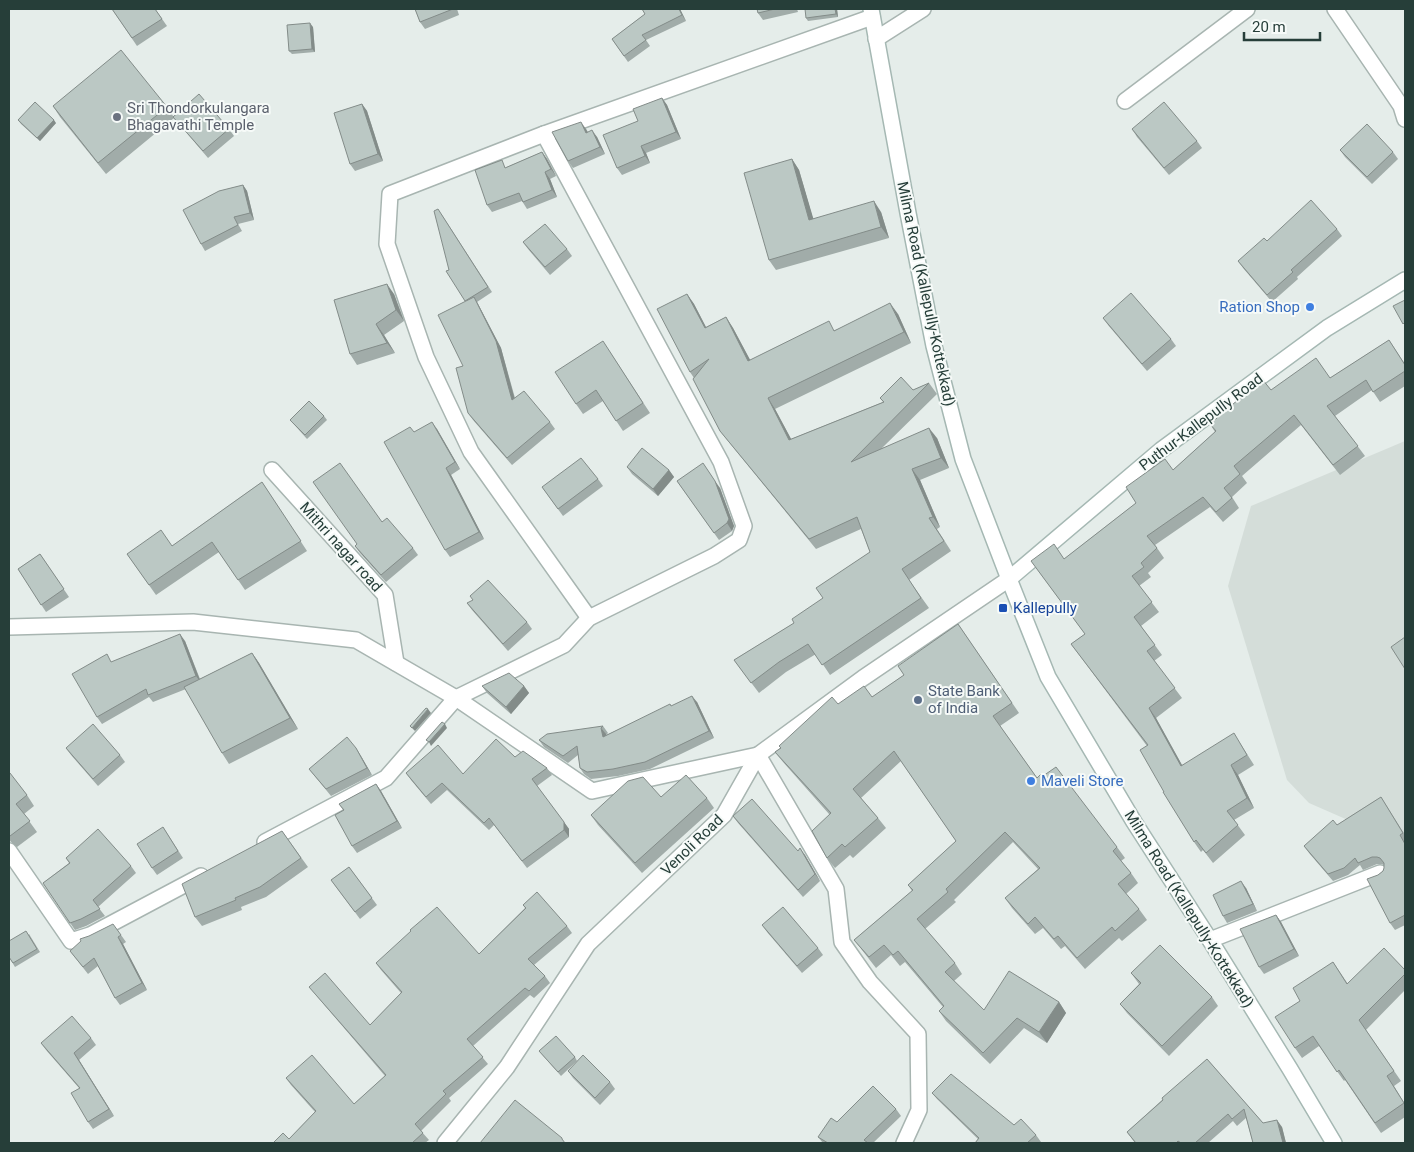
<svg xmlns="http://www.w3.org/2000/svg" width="1414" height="1152" viewBox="0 0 1414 1152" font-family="Roboto,sans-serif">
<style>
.built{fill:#d4ddd9}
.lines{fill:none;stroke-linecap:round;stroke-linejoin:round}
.minor-casing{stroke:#a8b5b1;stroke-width:18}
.tertiary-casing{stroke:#a8b5b1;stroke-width:18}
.secondary-casing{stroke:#a5b8b3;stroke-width:18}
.minor{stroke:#fff;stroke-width:15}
.tertiary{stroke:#fff;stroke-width:15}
.secondary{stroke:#fff;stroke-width:15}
.wall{fill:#a1aca9}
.shaded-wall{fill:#838c89}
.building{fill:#bbc8c4;stroke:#838c89}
.worship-dot{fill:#6b7280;stroke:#f6faf8;stroke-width:2}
.shop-dot{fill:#3f7fe0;stroke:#f6faf8;stroke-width:2}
.transit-dot{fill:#1a4fb4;stroke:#f6faf8;stroke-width:2}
.service-dot{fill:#5c6f8a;stroke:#f6faf8;stroke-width:2}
.labels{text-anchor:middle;stroke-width:4;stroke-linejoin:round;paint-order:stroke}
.worship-label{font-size:15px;fill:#5b616d;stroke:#f6faf8;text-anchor:start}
.street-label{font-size:15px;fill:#263e39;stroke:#f6faf8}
.shop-label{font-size:15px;fill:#366cbe;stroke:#f6faf8;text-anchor:end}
.transit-label{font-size:15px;fill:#164399;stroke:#f6faf8;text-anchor:start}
.service-label{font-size:15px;fill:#4e5e75;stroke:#f6faf8;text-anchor:start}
</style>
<rect width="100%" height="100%" fill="#e5edea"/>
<path class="built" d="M 1405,441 L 1405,845 L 1309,803 L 1287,780 L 1228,586 L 1251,506 Z"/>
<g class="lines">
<g class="minor-casing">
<g id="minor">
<path d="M 1335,9 L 1401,106 L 1405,119"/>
<path d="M 876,39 L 923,9"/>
<path d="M 1125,101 L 1247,9"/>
<path d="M 272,470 L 385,595 L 396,663"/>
<path d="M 589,618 L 471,452 L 426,357 L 387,244 L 390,194 L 544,134 L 872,17"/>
<path d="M 9,627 L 193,622 L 356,640 L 456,698 L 592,791 L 758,755 L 836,889 L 842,942 L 870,982 L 918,1034 L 919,1110 L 904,1143"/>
<path d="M 265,842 L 386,778 L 456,698 L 564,645 L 589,618 L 714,556 L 739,540 L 744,526 L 721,462 L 544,134"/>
<path d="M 9,851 L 71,941 L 90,935 L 201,876"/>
<path d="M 1210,940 L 1380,873"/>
</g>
</g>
<g class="tertiary-casing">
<path id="tertiary" d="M 445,1143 L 507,1067 L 588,944 L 724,815 L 758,755 L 863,678 L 1009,579"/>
</g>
<g class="secondary-casing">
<g id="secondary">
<path d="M 871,9 L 908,213 L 934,346 L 963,459 L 1009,579 L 1048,677 L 1134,822 L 1210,940 L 1290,1069 L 1334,1143"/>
<path d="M 1009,579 L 1161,450 L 1327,328 L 1405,280"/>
</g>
</g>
<use href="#minor" class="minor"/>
<use href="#tertiary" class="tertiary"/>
<use href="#secondary" class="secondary"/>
</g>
<g class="wall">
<path d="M 112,9 L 155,9 L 167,26 L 137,46 Z"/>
<path d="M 415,9 L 457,9 L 459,15 L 425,29 L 420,22 Z"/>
<path d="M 642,9 L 680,9 L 686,21 L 646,40 L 650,46 L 628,62 L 612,39 L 645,14 Z"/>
<path d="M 757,9 L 797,9 L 798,12 L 763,20 L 758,13 Z"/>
<path d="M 837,9 L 838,17 L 808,21 L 806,18 Z"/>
<path d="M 313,27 L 315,52 L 292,54 L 289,51 Z"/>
<path d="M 662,98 L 667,105 L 681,139 L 646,153 L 650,163 L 622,175 L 617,168 L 638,121 Z"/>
<path d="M 362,104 L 367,111 L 383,161 L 355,171 L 350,164 Z"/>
<path d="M 53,106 L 167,107 L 173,116 L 229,129 L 234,136 L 208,158 L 174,118 L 106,174 L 60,117 Z"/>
<path d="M 18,120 L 56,123 L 40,141 L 21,124 Z"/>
<path d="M 586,129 L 588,132 L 597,137 L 605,154 L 573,168 L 568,161 Z"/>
<path d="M 1132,129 L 1197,141 L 1202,148 L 1169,175 L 1137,137 Z"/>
<path d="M 1340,150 L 1393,152 L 1398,159 L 1372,184 L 1345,157 Z"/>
<path d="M 542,152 L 547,159 L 556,176 L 550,179 L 557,197 L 527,209 L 522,201 L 492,212 L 487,205 L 507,167 Z"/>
<path d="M 792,159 L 799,170 L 813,219 L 881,212 L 889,238 L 776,270 L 769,260 Z"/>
<path d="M 243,185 L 247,191 L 254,220 L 238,224 L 242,231 L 205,251 L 201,244 Z"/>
<path d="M 442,215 L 492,292 L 477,302 L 501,348 L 515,398 L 550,422 L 555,429 L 512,465 L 473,420 L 468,413 L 463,366 L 466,301 L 449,270 Z"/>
<path d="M 1337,229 L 1342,236 L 1297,277 L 1298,279 L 1272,302 L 1243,268 L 1238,261 L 1267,241 Z"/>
<path d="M 523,242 L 567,249 L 572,256 L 550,275 L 528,249 Z"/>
<path d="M 394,294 L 404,321 L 384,335 L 395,353 L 357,365 L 350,354 Z"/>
<path d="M 687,294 L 694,304 L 706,327 L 726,317 L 733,328 L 750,360 L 835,330 L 898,314 L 911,343 L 775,409 L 791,439 L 883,402 L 880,398 L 913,390 L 929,383 L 937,394 L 882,448 L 937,438 L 949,468 L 920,480 L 940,527 L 937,529 L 951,551 L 909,580 L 929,608 L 830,675 L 816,654 L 786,672 L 759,693 L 734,660 L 794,623 L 823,598 L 870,552 L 861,529 L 816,549 L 728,441 L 720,431 L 694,378 L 690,372 Z"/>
<path d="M 1103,318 L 1171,339 L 1176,346 L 1147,371 L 1108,325 Z"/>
<path d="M 1389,340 L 1405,364 L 1405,386 L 1380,402 L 1372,390 L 1335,416 L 1365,456 L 1340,475 L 1301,425 L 1242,476 L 1247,483 L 1232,497 L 1239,508 L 1223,522 L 1210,507 L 1155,545 L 1164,558 L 1148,573 L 1151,577 L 1139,586 L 1159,612 L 1141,626 L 1162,655 L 1154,661 L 1182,698 L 1156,718 L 1182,765 L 1240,743 L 1254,765 L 1238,775 L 1254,808 L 1234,820 L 1245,835 L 1213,863 L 1203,850 L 1201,852 L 1194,842 L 1164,792 L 1147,746 L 1071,644 L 1085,634 L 1031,561 L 1064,559 L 1136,503 L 1215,432 L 1210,424 L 1271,390 L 1330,378 Z"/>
<path d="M 610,352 L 650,413 L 623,431 L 603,401 L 583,414 L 576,404 Z"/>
<path d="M 324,416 L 327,420 L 307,439 L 290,420 Z"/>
<path d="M 437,429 L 460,469 L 451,475 L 484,539 L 450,557 L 445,550 L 414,432 Z"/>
<path d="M 627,467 L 669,470 L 674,477 L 658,496 L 632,474 Z"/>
<path d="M 598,479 L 603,486 L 563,516 L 542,487 Z"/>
<path d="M 677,481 L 720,488 L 734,526 L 732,531 L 719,540 Z"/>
<path d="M 262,482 L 307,551 L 245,590 L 219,552 L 156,595 L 127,554 L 172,546 Z"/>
<path d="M 355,546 L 413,548 L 418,555 L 386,582 L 360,553 Z"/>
<path d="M 40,554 L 69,597 L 46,612 L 18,569 Z"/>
<path d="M 467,603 L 527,622 L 532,629 L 508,651 L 472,610 Z"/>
<path d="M 958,624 L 1019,713 L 1000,726 L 1037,778 L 1117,847 L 1125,858 L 1121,861 L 1131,873 L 1138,883 L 1126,894 L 1139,909 L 1147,920 L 1122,941 L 1119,938 L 1085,969 L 1065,946 L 1061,949 L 1043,928 L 1035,934 L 1012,908 L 1005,898 L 1038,869 L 1013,842 L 954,900 L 956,902 L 925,929 L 955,963 L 962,974 L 954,981 L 984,1010 L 1059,1002 L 1066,1013 L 1047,1043 L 1024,1028 L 990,1064 L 946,1021 L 939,1011 L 943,1007 L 905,962 L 900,966 L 891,955 L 876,968 L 862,950 L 854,940 L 912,891 L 908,885 L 956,841 L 901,761 L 861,798 L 878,818 L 886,828 L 853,858 L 850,855 L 835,868 L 827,858 L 829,814 L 783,762 L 775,752 L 838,704 L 872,697 L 904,675 Z"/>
<path d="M 185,641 L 200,679 L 252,653 L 259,663 L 298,729 L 229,764 L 222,753 L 186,689 L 153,702 L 149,697 L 102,724 L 97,717 Z"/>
<path d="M 482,686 L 524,686 L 529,693 L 511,714 L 487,693 Z"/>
<path d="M 697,702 L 714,738 L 650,769 L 618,776 L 591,779 L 584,774 L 580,768 L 578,755 L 568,763 L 544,747 L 539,740 L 603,726 L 608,733 L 606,735 L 672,706 Z"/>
<path d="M 66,748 L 120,755 L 125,762 L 98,786 L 71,755 Z"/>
<path d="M 356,748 L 372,775 L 331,796 L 309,769 Z"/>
<path d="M 515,757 L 547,768 L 552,775 L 537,786 L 569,829 L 569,837 L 527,868 L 494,825 L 489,830 L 447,790 L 431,804 L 411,780 L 406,773 L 463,774 Z"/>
<path d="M 9,774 L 27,795 L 34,806 L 24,814 L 37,832 L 17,847 L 11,842 L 9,839 Z"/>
<path d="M 376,784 L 381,791 L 402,828 L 357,853 L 352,846 L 343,810 L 339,804 Z"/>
<path d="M 661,797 L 707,798 L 714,808 L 642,873 L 598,825 L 591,815 Z"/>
<path d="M 1381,797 L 1405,835 L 1405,925 L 1395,930 L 1390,923 L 1378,875 L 1383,871 L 1384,868 L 1384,865 L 1382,864 L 1377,864 L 1363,870 L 1360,865 L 1348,875 L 1333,881 L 1309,853 L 1304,846 Z"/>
<path d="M 733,816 L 805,855 L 820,881 L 803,897 L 738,823 Z"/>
<path d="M 163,827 L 183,858 L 157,875 L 152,868 Z"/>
<path d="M 282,831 L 308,867 L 266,897 L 241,907 L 242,910 L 202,926 L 195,917 Z"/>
<path d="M 66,858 L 131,866 L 136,873 L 98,907 L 105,916 L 86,926 L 75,930 L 43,883 L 69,863 Z"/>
<path d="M 349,867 L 377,905 L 360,919 L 331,880 Z"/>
<path d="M 1246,888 L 1257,911 L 1227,923 L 1223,916 Z"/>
<path d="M 523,905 L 567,926 L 572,933 L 534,965 L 545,976 L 550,983 L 534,998 L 530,995 L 473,1046 L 488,1064 L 449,1098 L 451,1101 L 421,1131 L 429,1140 L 425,1143 L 273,1143 L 289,1139 L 315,1112 L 291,1085 L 286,1078 L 354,1104 L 385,1076 L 315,994 L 309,987 L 370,1025 L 401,993 L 381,970 L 376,963 L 479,954 L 525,908 Z"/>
<path d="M 1276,915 L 1281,922 L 1299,956 L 1264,974 L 1259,967 Z"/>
<path d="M 762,925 L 818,948 L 823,955 L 802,973 L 767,932 Z"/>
<path d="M 29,934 L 40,952 L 15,967 L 9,957 Z"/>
<path d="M 121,935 L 126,942 L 123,944 L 147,990 L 120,1005 L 115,998 L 98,966 L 88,974 L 70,951 Z"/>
<path d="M 1333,962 L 1348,984 L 1405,970 L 1405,990 L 1366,1030 L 1401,1081 L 1394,1086 L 1405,1104 L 1405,1117 L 1381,1133 L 1345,1080 L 1344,1081 L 1319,1046 L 1302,1058 L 1295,1048 L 1300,1001 Z"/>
<path d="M 1131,973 L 1212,997 L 1218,1006 L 1169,1056 L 1127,1013 L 1120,1004 L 1139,984 Z"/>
<path d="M 91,1038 L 96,1045 L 79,1060 L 114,1116 L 93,1129 L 88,1122 L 79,1088 L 46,1050 L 41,1043 Z"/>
<path d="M 539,1051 L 575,1057 L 577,1061 L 561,1076 Z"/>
<path d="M 1207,1059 L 1263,1123 L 1282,1127 L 1286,1143 L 1253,1143 L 1246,1118 L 1237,1126 L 1233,1121 L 1208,1143 L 1135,1143 L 1127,1132 Z"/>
<path d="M 568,1071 L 610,1082 L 615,1089 L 600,1105 L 573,1078 Z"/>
<path d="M 932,1093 L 1014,1125 L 1036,1135 L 1041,1142 L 1039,1143 L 975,1143 L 978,1139 L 937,1099 Z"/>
<path d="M 896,1109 L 901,1116 L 873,1143 L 823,1143 L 818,1137 L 837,1122 Z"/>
</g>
<g class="shaded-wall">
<path d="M 679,9 L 680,9 L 686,21 L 682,15 Z"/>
<path d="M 835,9 L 837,9 L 838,17 L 836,14 Z"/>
<path d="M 310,23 L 313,27 L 315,52 L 312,49 Z"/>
<path d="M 662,98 L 667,105 L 681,139 L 676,132 Z"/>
<path d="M 362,104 L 367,111 L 383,161 L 378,154 Z"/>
<path d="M 54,120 L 56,123 L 40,141 L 37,138 Z"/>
<path d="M 581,122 L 586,129 L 591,140 L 586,133 Z"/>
<path d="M 592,130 L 597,137 L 605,154 L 600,147 Z"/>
<path d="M 641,146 L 646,153 L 650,163 L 645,156 Z"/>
<path d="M 542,152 L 547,159 L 556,176 L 551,169 Z"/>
<path d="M 792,159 L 799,170 L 817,231 L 809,220 Z"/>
<path d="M 545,172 L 550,179 L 557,197 L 552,190 Z"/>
<path d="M 243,185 L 247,191 L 254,220 L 250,213 Z"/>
<path d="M 874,201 L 881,212 L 889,238 L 881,227 Z"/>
<path d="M 387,284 L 394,294 L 404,321 L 396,310 Z"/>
<path d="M 687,294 L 694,304 L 712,339 L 705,328 Z"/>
<path d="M 474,297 L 478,304 L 501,348 L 517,408 L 512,400 Z"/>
<path d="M 890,303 L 898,314 L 911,343 L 904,332 Z"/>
<path d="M 726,317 L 733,328 L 756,371 L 748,361 Z"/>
<path d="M 376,324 L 384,335 L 395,353 L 387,343 Z"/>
<path d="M 768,398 L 775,409 L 797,450 L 789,440 Z"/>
<path d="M 432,422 L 437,429 L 460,469 L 455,462 Z"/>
<path d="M 929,428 L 937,438 L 949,468 L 941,458 Z"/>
<path d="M 446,468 L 451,475 L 484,539 L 479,532 Z"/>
<path d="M 912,469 L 920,480 L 940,527 L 933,517 Z"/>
<path d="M 669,470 L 674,477 L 658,496 L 653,489 Z"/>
<path d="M 715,481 L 720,488 L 734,526 L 732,531 L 727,523 Z"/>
<path d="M 180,634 L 185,641 L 201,683 L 196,676 Z"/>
<path d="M 252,653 L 259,663 L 298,729 L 290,718 Z"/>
<path d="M 524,686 L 529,693 L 511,714 L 506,707 Z"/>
<path d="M 692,696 L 697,702 L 714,738 L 709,731 Z"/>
<path d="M 1149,708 L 1156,718 L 1188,776 L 1181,766 Z"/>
<path d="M 428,709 L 431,713 L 415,731 L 412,728 Z"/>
<path d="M 445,724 L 447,728 L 431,746 L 429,742 Z"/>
<path d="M 601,728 L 606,734 L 607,743 L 603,737 Z"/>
<path d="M 356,748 L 361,756 L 372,775 L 367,768 Z"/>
<path d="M 1231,765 L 1238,775 L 1254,808 L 1247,798 Z"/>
<path d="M 376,784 L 381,791 L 402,828 L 397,821 Z"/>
<path d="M 564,822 L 569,829 L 569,837 L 564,830 Z"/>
<path d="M 800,848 L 805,855 L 820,881 L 815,874 Z"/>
<path d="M 1241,881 L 1246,888 L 1257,911 L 1253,904 Z"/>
<path d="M 1276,915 L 1281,922 L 1299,956 L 1294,949 Z"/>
<path d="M 118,937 L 123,944 L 147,990 L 142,983 Z"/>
<path d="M 1059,1002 L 1066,1013 L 1047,1043 L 1039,1032 Z"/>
<path d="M 74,1053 L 79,1060 L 114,1116 L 109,1109 Z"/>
<path d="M 1277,1120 L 1282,1127 L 1286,1143 L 1283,1143 Z"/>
</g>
<g class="building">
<path d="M 112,9 L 155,9 L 162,19 L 132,38 Z"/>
<path d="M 415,9 L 453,9 L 420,22 Z"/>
<path d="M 642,9 L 679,9 L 682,15 L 642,35 L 646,40 L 624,56 L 612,39 L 645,14 Z"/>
<path d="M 757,9 L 775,9 L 758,13 Z"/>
<path d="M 805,9 L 835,9 L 836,14 L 806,18 Z"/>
<path d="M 310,23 L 312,49 L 289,51 L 287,25 Z"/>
<path d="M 121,50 L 167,107 L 98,163 L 53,106 Z"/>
<path d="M 199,94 L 229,129 L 203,151 L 173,117 Z"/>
<path d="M 662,98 L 676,132 L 641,146 L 645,156 L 617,168 L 603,135 L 638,121 L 633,109 Z"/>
<path d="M 35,102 L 54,120 L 37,138 L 18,120 Z"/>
<path d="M 1164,102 L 1197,141 L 1164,168 L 1132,129 Z"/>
<path d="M 362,104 L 378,154 L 350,164 L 334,113 Z"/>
<path d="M 581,122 L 586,133 L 592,130 L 600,147 L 568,161 L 552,132 Z"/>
<path d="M 1367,124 L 1393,152 L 1367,177 L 1340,150 Z"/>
<path d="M 542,152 L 551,169 L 545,172 L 552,190 L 523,202 L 519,193 L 487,205 L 475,170 L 502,160 L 505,168 Z"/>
<path d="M 792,159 L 809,220 L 874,201 L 881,227 L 769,260 L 744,173 Z"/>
<path d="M 243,185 L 250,213 L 234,217 L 238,225 L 201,244 L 183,210 L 219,191 Z"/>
<path d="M 1311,200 L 1337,229 L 1291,270 L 1293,272 L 1267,295 L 1238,261 L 1264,238 L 1267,241 Z"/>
<path d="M 438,209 L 488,287 L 465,301 L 446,271 L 449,270 L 434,211 Z"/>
<path d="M 545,224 L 567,249 L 545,267 L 523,242 Z"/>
<path d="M 387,284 L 396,310 L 376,324 L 387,343 L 350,354 L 334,300 Z"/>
<path d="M 1131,293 L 1171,339 L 1142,364 L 1103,318 Z"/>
<path d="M 687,294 L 705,328 L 726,317 L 748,361 L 829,321 L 834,331 L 890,303 L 904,332 L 768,398 L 789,440 L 884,402 L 880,398 L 901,377 L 913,390 L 929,383 L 851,462 L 929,428 L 941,458 L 912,469 L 933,517 L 929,518 L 944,541 L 902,569 L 921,598 L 822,665 L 808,644 L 779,662 L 751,683 L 734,660 L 794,623 L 792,619 L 823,598 L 816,588 L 870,552 L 857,517 L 809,539 L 720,431 L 693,379 L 709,359 L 690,372 L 657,309 Z"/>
<path d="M 474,297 L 496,341 L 512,400 L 524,391 L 550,422 L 507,458 L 468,413 L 456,368 L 463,366 L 438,315 Z"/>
<path d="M 1405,300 L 1405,322 L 1403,324 L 1393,306 Z"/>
<path d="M 1389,340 L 1405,365 L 1405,371 L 1373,392 L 1366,380 L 1327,406 L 1358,446 L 1333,465 L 1294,415 L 1234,466 L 1240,474 L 1224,488 L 1232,498 L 1216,512 L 1203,497 L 1147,536 L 1157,548 L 1141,563 L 1144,567 L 1132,576 L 1152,602 L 1134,617 L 1155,645 L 1147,651 L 1175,688 L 1149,708 L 1181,766 L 1234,733 L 1247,755 L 1231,765 L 1247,798 L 1227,811 L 1238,825 L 1206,853 L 1196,840 L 1194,842 L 1163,792 L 1164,792 L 1140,750 L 1148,745 L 1071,644 L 1085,634 L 1031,561 L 1054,544 L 1064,559 L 1136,503 L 1126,487 L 1165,459 L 1173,470 L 1216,431 L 1210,424 L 1262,379 L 1271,390 L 1316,358 L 1330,378 Z"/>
<path d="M 603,341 L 643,403 L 616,421 L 596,390 L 576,404 L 555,372 Z"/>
<path d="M 309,401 L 324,416 L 305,435 L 290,420 Z"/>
<path d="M 432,422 L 455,462 L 446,468 L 479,532 L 445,550 L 384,442 L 410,427 L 414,432 Z"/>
<path d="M 642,448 L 669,470 L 653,489 L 627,467 Z"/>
<path d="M 581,458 L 598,479 L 558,509 L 542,487 Z"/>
<path d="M 340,463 L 382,522 L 387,518 L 413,548 L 381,575 L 355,546 L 357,544 L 313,482 Z"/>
<path d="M 703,463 L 715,481 L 729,519 L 727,523 L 714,533 L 677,481 Z"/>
<path d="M 262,482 L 301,541 L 238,580 L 212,542 L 149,585 L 127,554 L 161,530 L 172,546 Z"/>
<path d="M 40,554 L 64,589 L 41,605 L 18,569 Z"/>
<path d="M 488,580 L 527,622 L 503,644 L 467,603 L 473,600 L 470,596 Z"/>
<path d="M 958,624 L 1012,703 L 993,716 L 1037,778 L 1041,774 L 1043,776 L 1056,767 L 1117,847 L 1113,851 L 1131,873 L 1118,884 L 1139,909 L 1115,931 L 1112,927 L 1077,958 L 1058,936 L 1054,939 L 1035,917 L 1028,924 L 1005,898 L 1040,868 L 1005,832 L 946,889 L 948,892 L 917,919 L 955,963 L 945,972 L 984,1010 L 1009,971 L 1059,1002 L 1039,1032 L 1017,1018 L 983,1053 L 939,1011 L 944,1006 L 898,951 L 893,955 L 884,945 L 869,957 L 854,940 L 913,890 L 908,885 L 956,841 L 894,751 L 853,789 L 878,818 L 845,847 L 842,844 L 827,858 L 812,831 L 831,813 L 775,752 L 781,748 L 779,746 L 832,697 L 838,704 L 864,686 L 872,697 L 904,675 L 898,666 Z"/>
<path d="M 180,634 L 196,676 L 148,695 L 146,689 L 97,717 L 72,674 L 107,654 L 111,662 Z"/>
<path d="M 1405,637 L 1405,669 L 1391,647 Z"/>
<path d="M 252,653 L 290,718 L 222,753 L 184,687 Z"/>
<path d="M 509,673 L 524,686 L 506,707 L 482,686 Z"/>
<path d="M 692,696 L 709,731 L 645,762 L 613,769 L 587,772 L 580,768 L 577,746 L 563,756 L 539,740 L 547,734 L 603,726 L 601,728 L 603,737 L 670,704 L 671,706 Z"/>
<path d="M 426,708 L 428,709 L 412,728 L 410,726 Z"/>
<path d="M 442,722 L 445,724 L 429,742 L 426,740 Z"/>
<path d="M 93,724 L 120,755 L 93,779 L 66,748 Z"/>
<path d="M 347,737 L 356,748 L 367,768 L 326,789 L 309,769 Z"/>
<path d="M 496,739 L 515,757 L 523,751 L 547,768 L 532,779 L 564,822 L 564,830 L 522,861 L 489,818 L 484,823 L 442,783 L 426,797 L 406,773 L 438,745 L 463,774 Z"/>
<path d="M 10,773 L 27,795 L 16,804 L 30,821 L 10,836 L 9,835 L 9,774 Z"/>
<path d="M 686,775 L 707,798 L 635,863 L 591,815 L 628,781 L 643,777 L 661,797 Z"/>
<path d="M 376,784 L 397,821 L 352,846 L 335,815 L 344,810 L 339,804 Z"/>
<path d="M 1381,797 L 1403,833 L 1400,835 L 1405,844 L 1405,915 L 1390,923 L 1367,879 L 1378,875 L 1383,871 L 1384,868 L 1384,863 L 1380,858 L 1377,857 L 1372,857 L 1358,863 L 1355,858 L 1344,868 L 1328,874 L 1304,846 L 1333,820 L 1337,825 Z"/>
<path d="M 752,799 L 798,851 L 800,848 L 815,874 L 798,890 L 733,816 Z"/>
<path d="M 163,827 L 178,851 L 152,868 L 137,844 Z"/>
<path d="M 98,829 L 131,866 L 93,900 L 100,909 L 81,919 L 70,923 L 43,883 L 70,863 L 66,858 Z"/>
<path d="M 282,831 L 301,858 L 260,887 L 235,898 L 236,900 L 195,917 L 182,884 Z"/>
<path d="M 349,867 L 372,898 L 355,912 L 331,880 Z"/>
<path d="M 1241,881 L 1253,904 L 1223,916 L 1213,895 Z"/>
<path d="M 537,892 L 567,926 L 528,959 L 545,976 L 529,991 L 525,988 L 467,1039 L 483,1057 L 443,1091 L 446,1094 L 415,1124 L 423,1133 L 412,1143 L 273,1143 L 283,1133 L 289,1139 L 316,1111 L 286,1078 L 312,1055 L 354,1104 L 386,1075 L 309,987 L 325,973 L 370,1025 L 402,992 L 376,963 L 411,931 L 410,930 L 437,907 L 479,954 L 526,908 L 523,905 Z"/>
<path d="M 783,907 L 818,948 L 797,966 L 762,925 Z"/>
<path d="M 1276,915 L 1294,949 L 1259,967 L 1240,929 Z"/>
<path d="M 113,924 L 121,935 L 118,937 L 142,983 L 115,998 L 94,958 L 83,967 L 70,951 L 81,941 L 80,939 L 89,936 Z"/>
<path d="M 26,931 L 37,949 L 13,963 L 9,957 L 9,941 Z"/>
<path d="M 1160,945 L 1212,997 L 1162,1046 L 1120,1004 L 1141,983 L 1131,973 Z"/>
<path d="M 1384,948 L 1405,970 L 1405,974 L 1359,1020 L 1394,1071 L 1387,1076 L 1404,1103 L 1375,1123 L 1339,1070 L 1337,1072 L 1313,1036 L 1295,1048 L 1275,1017 L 1300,1001 L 1293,988 L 1333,962 L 1347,984 Z"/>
<path d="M 72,1016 L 91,1038 L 74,1053 L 109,1109 L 88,1122 L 71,1093 L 80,1088 L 41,1043 Z"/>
<path d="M 556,1036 L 575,1057 L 558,1072 L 539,1051 Z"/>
<path d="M 583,1055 L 610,1082 L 595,1098 L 568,1071 Z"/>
<path d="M 1207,1059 L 1263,1123 L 1277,1120 L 1283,1143 L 1253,1143 L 1244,1109 L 1232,1119 L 1228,1114 L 1195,1143 L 1181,1143 L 1178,1141 L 1176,1143 L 1136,1143 L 1127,1132 L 1163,1100 L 1162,1098 Z"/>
<path d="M 951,1074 L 1014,1125 L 1021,1119 L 1036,1135 L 1027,1143 L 975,1143 L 979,1138 L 932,1093 Z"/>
<path d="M 873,1086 L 896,1109 L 864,1140 L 868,1143 L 828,1143 L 818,1137 L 831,1118 L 837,1122 Z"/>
<path d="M 515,1100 L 562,1138 L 562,1139 L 565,1143 L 480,1143 Z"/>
</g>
<circle class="worship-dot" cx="117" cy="117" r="5"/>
<g class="shop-dot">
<circle cx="1310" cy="307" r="5"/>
<circle cx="1031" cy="781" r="5"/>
</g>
<rect class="transit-dot" x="998" y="603" width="10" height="10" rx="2.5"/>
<circle class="service-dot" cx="918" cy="700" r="5"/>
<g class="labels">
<g class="worship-label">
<text x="127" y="113">Sri Thondorkulangara<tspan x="127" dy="17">Bhagavathi Temple</tspan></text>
</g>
<g class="street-label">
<text transform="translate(926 294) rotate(78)" y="5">Milma Road (Kallepully-Kottekkad)</text>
<text transform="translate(1201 422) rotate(-37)" y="5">Puthur-Kallepully Road</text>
<text transform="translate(341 547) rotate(48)" y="5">Mithri nagar road</text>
<text transform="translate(692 845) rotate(-44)" y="5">Venoli Road</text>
<text transform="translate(1189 909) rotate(58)" y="5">Milma Road (Kallepully-Kottekkad)</text>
</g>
<g class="shop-label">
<text x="1300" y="312">Ration Shop</text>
<text x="1041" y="786" text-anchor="start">Maveli Store</text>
</g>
<g class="transit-label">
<text x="1013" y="613">Kallepully</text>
</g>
<g class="service-label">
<text x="928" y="696">State Bank<tspan x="928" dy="17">of India</tspan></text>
</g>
</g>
<rect width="1414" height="1152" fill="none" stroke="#263e39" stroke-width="20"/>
<path d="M1244 32v8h76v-8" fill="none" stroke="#263e39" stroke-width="2.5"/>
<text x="1252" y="32" font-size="15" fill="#263e39" stroke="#f6faf8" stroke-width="4" paint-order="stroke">20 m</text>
</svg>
